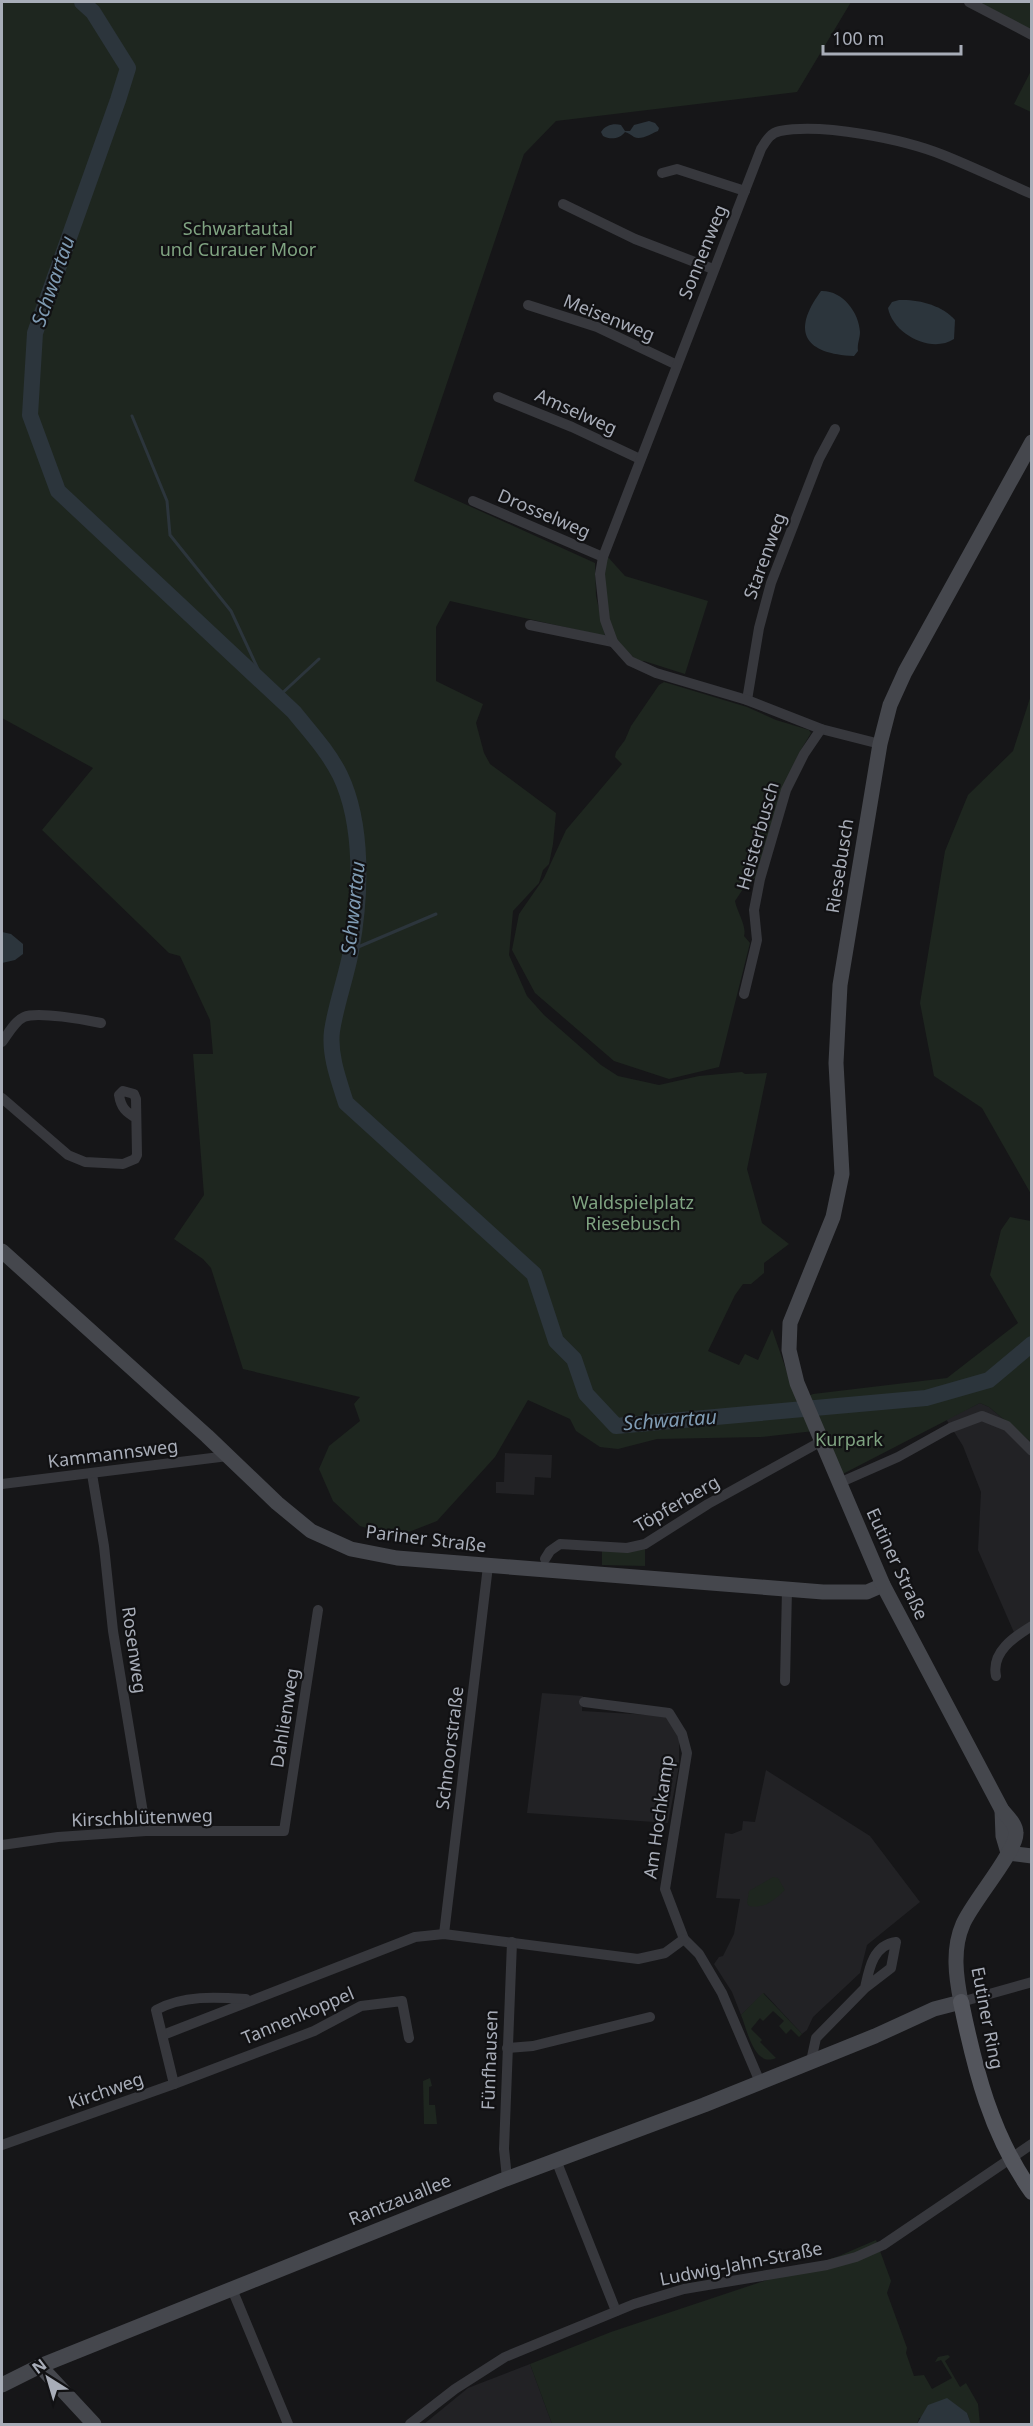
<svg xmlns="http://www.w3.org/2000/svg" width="1033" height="2426" viewBox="0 0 1033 2426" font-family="'Noto Sans',sans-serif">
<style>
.built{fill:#222225}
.green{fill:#1e261f}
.water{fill:#2c353c}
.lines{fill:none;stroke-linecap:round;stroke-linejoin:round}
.stream{stroke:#2c353c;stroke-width:3}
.river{stroke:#2c353c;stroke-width:16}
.street{stroke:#37383d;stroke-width:10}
.secondary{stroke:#45474d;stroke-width:15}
.primary{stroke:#53555c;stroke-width:16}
.labels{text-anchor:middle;stroke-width:4.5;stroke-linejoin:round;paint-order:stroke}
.park-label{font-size:18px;fill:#7fa381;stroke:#111113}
.street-label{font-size:18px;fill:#a8adb8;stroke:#111113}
.water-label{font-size:20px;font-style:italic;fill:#7f9bb3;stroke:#111113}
</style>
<rect width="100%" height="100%" fill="#161618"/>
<g class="built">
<path d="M 980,1403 L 989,1407 L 1031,1442 L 1031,1627 L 1016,1637 L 978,1550 L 981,1492 L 963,1446 L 946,1419 Z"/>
<path d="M 505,1453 L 552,1455 L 551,1478 L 535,1477 L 534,1495 L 496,1493 L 496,1482 L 504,1482 Z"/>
<path d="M 542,1693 L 583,1696 L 582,1711 L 668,1716 L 679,1739 L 679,1766 L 668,1823 L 527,1813 Z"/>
<path d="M 766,1770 L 870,1836 L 920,1902 L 867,1945 L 860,1973 L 813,2017 L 807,2030 L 802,2034 L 764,1993 L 741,2015 L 732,1992 L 714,1964 L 719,1957 L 723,1956 L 734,1934 L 740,1899 L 716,1898 L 725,1833 L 732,1834 L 742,1830 L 743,1821 L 755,1822 Z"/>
<path d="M 530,2364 L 552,2424 L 424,2424 L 468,2388 Z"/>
</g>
<g class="green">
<path d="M 2,2 L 851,2 L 797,92 L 556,121 L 524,154 L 414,481 L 595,563 L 596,596 L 605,635 L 604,636 L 450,601 L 436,627 L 436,681 L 483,704 L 476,723 L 484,753 L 490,764 L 556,813 L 553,844 L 549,864 L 543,870 L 539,883 L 513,911 L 509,955 L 527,996 L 544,1015 L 601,1065 L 618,1076 L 659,1085 L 699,1076 L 742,1072 L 745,1074 L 767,1073 L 747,1169 L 762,1223 L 789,1244 L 764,1263 L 764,1273 L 751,1284 L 743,1284 L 735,1295 L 708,1351 L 739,1365 L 745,1354 L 758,1360 L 772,1329 L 797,1401 L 813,1394 L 947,1378 L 1018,1323 L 990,1275 L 1001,1230 L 1010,1217 L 1031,1221 L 1031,1442 L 989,1407 L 980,1403 L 835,1478 L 814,1431 L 761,1437 L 657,1439 L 618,1449 L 600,1447 L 576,1431 L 570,1419 L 528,1400 L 495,1457 L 437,1521 L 396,1537 L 360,1526 L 333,1501 L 319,1469 L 329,1446 L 360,1421 L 354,1404 L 360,1397 L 243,1369 L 211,1268 L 203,1259 L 174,1239 L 204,1195 L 193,1054 L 213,1054 L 210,1020 L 180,956 L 169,953 L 42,830 L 93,768 L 2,718 Z"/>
<path d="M 975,2 L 1031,2 L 1031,31 Z"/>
<path d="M 1031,71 L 1032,112 L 1031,112 L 1014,104 Z"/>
<path d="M 607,556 L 625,576 L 708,601 L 685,674 L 644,661 L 639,662 C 632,655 620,648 615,639 C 603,619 603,578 607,556 Z"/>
<path d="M 664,682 L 747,707 L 776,720 L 809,730 L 811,733 L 799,753 L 782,790 L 756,877 L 743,889 L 735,901 C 737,912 747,926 744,936 L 750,943 L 719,1067 L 669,1079 L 614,1061 L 535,993 L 512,950 L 519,914 L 544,878 L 566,830 L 622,764 L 615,757 L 616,752 L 625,740 L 631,726 L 659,685 Z"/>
<path d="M 1031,695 L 1031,1194 L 982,1108 L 934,1076 L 920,1003 L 945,851 L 968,795 L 1013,751 Z"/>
<path d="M 645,1545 L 645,1566 L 602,1565 L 602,1551 Z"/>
<path d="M 773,1877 L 778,1878 L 785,1890 C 774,1900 765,1909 749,1906 L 747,1903 L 749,1891 Z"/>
<path d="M 763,1993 L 802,2034 L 799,2037 L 791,2029 L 786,2034 L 779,2026 L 784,2021 L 773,2011 L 763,2021 L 760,2018 L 751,2029 L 762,2040 L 760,2042 L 776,2058 C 754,2068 747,2029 741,2015 Z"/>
<path d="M 430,2078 L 432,2086 L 429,2087 L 429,2105 L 435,2105 L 437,2124 L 424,2124 L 423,2081 Z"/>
<path d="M 876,2240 L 891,2281 L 887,2293 L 907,2348 L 906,2353 L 914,2376 L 924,2375 L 932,2389 L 952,2378 L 941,2360 L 935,2362 L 938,2357 L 948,2355 L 950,2357 L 945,2361 L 960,2387 L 966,2383 L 978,2404 L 980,2424 L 971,2424 L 967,2413 L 919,2418 L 917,2424 L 552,2424 L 530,2364 L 611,2332 L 839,2256 Z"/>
</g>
<g class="water">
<path d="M 649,121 L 655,123 L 659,128 L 658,131 C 652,133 641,141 634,137 C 631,135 629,133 625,132 C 620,139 610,140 603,136 L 601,132 C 605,125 614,123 621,125 L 625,131 L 630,131 L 634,125 Z"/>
<path d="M 821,291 C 842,290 859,312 860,332 C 860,339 857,343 858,351 L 854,356 C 806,354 790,333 821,291 Z"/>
<path d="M 899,300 C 918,299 942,305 955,320 L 954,339 C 931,354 893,334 888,308 L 892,302 Z"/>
<path d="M 2,932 L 11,934 L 23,944 L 23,954 L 15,960 L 2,963 Z"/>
<path d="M 947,2398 L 967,2413 L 971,2424 L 917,2424 L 928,2405 Z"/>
</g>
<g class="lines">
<g class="stream">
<path d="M 132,416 L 167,501 L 170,535 L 231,611 L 264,682"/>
<path d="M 278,697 L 319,659"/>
<path d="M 351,950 L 436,914"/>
</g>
<path class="river" d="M 82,2 L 93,12 L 128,68 L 118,100 L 35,333 L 30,415 L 58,491 L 294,712 C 310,732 328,751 340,775 C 364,825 361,897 351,951 C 346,978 336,1004 332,1031 C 329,1055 339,1081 346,1103 L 534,1274 L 556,1341 L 574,1359 L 586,1394 L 616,1426 L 926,1398 L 989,1380 L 1032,1344"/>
<g class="street">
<path d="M 969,2 L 1032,35"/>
<path d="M 662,173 L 677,169 L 745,191"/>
<path d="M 563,204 L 635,239 L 713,269"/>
<path d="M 528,305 L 597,327 L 677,365"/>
<path d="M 498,397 L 572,427 L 640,459"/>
<path d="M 473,501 L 603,557"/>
<path d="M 530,625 L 613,642"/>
<path d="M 747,700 L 759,628 L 771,583 L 819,459 L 835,429"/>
<path d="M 880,744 L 821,729 L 747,700 L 656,673 L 630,661 L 613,642 L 605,620 L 600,574 L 603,557 L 761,149 C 766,141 770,133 780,131 C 823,123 903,139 943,155 C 973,167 1002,181 1032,194"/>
<path d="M 744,994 L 757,940 L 754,910 L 760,879 L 786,790 L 804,754 L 821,729"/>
<path d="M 2,1042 C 8,1034 15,1021 24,1017 C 37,1011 87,1020 101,1023"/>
<path d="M 2,1098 L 68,1155 L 85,1162 L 123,1164 L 135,1159 L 137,1155 L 136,1099 L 134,1094 L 123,1091 L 119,1095 C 121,1108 126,1112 136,1118"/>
<path d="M 92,1474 L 104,1546 L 113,1631 L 146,1831"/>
<path d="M 839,1483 L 898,1457 L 950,1428 L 982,1416 L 1007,1426 L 1032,1451"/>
<path d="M 2,1484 L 228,1456"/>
<path d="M 545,1559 L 550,1551 L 560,1544 L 627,1548 L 645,1544 L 708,1504 L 820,1442"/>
<path d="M 996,1676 C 991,1652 1014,1637 1032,1626"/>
<path d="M 785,1681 L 787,1589"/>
<path d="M 584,1702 L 669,1713 L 682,1734 L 687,1753 L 665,1889 L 684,1939 L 699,1954 L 722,1993 L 760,2082"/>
<path d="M 2,1845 L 58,1837 L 146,1831 L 284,1831 L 318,1610"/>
<path d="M 444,1934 L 488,1566"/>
<path d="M 961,2002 L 1032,1982"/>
<path d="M 163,2035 L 415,1937 L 444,1934 L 638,1959 L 665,1953 L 684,1939"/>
<path d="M 507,2048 L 533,2046 L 650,2017"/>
<path d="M 811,2061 L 816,2038 L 865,1988 L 891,1968 L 896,1942 C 873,1945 869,1969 865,1988"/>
<path d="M 174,2084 L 314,2031 L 361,2006 L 402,2001 L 409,2038"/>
<path d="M 2,2145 L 174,2084 L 156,2010 C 183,1995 216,1997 246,1999"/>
<path d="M 556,2160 L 616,2311"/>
<path d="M 507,2178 L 504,2149 L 512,1942"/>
<path d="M 232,2289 L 288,2424"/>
<path d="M 410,2424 L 455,2389 L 505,2357 L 634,2304 L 684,2289 L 827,2265 L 856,2257 L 883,2245 L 1032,2144"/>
</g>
<g class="secondary">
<path d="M 2,1251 L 207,1436 L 277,1503 L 311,1531 L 351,1549 L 397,1558 L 823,1592 L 867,1592 L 883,1585"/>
<path d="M 1002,1810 L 1003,1836 L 1008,1853"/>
<path d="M 1008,1853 L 1032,1856"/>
<path d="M 40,2366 L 94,2424"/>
<path d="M 2,2385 L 40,2366 L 503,2180 L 704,2105 L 875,2036 L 934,2009 L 961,2002 C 956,1977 952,1949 963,1924 C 972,1902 1017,1851 1016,1833 C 1016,1824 1007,1816 1002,1810 L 883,1585 L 797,1383 L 789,1350 L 790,1323 L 833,1217 L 842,1174 L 836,1063 L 840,985 L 880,744 L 890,705 L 905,672 L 1032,442"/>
</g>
<path class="primary" d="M 961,2002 C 975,2070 991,2135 1032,2192"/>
</g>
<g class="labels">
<g class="park-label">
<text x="238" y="235">Schwartautal<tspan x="238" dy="21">und Curauer Moor</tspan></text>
<text x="633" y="1209">Waldspielplatz<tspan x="633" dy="21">Riesebusch</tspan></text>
<text x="849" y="1446">Kurpark</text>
</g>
<g class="street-label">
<text transform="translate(703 252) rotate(-68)" y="6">Sonnenweg</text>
<text transform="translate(609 318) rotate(22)" y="6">Meisenweg</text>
<text transform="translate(576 412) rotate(24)" y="6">Amselweg</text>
<text transform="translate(544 514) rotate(23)" y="6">Drosselweg</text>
<text transform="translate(765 556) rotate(-70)" y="6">Starenweg</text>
<text transform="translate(758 836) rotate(-74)" y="6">Heisterbusch</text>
<text transform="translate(840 866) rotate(-81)" y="6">Riesebusch</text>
<text transform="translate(113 1454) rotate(-7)" y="6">Kammannsweg</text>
<text transform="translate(677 1504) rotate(-30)" y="6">Töpferberg</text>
<text transform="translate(426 1539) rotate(7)" y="6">Pariner Straße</text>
<text transform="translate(897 1564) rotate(65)" y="6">Eutiner Straße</text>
<text transform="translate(134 1650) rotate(82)" y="6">Rosenweg</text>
<text transform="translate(285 1718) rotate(-81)" y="6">Dahlienweg</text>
<text transform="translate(450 1748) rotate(-83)" y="6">Schnoorstraße</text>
<text transform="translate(659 1817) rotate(-82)" y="6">Am Hochkamp</text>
<text transform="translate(142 1818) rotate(-2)" y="6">Kirschblütenweg</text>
<text transform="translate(298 2016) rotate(-23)" y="6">Tannenkoppel</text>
<text transform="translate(987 2018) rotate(79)" y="6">Eutiner Ring</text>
<text transform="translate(490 2060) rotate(-88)" y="6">Fünfhausen</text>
<text transform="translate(106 2091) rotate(-19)" y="6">Kirchweg</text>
<text transform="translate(400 2200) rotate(-22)" y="6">Rantzauallee</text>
<text transform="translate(741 2264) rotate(-11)" y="6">Ludwig-Jahn-Straße</text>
</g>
<g class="water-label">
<text transform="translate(53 281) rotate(-71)" y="7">Schwartau</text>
<text transform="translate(353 908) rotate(-84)" y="7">Schwartau</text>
<text transform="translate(670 1420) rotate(-4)" y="7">Schwartau</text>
</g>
</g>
<rect width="1033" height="2426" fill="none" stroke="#a8adb8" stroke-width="6"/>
<g transform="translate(48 2378) rotate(323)" stroke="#111113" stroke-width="4.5" paint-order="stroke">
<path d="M0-4.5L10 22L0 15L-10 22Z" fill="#a8adb8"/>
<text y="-9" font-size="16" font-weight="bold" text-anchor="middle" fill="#a8adb8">N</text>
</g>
<path d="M823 45v9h138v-9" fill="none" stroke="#a8adb8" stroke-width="3"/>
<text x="832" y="45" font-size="18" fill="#a8adb8" stroke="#111113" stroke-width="4.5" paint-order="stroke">100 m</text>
</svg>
